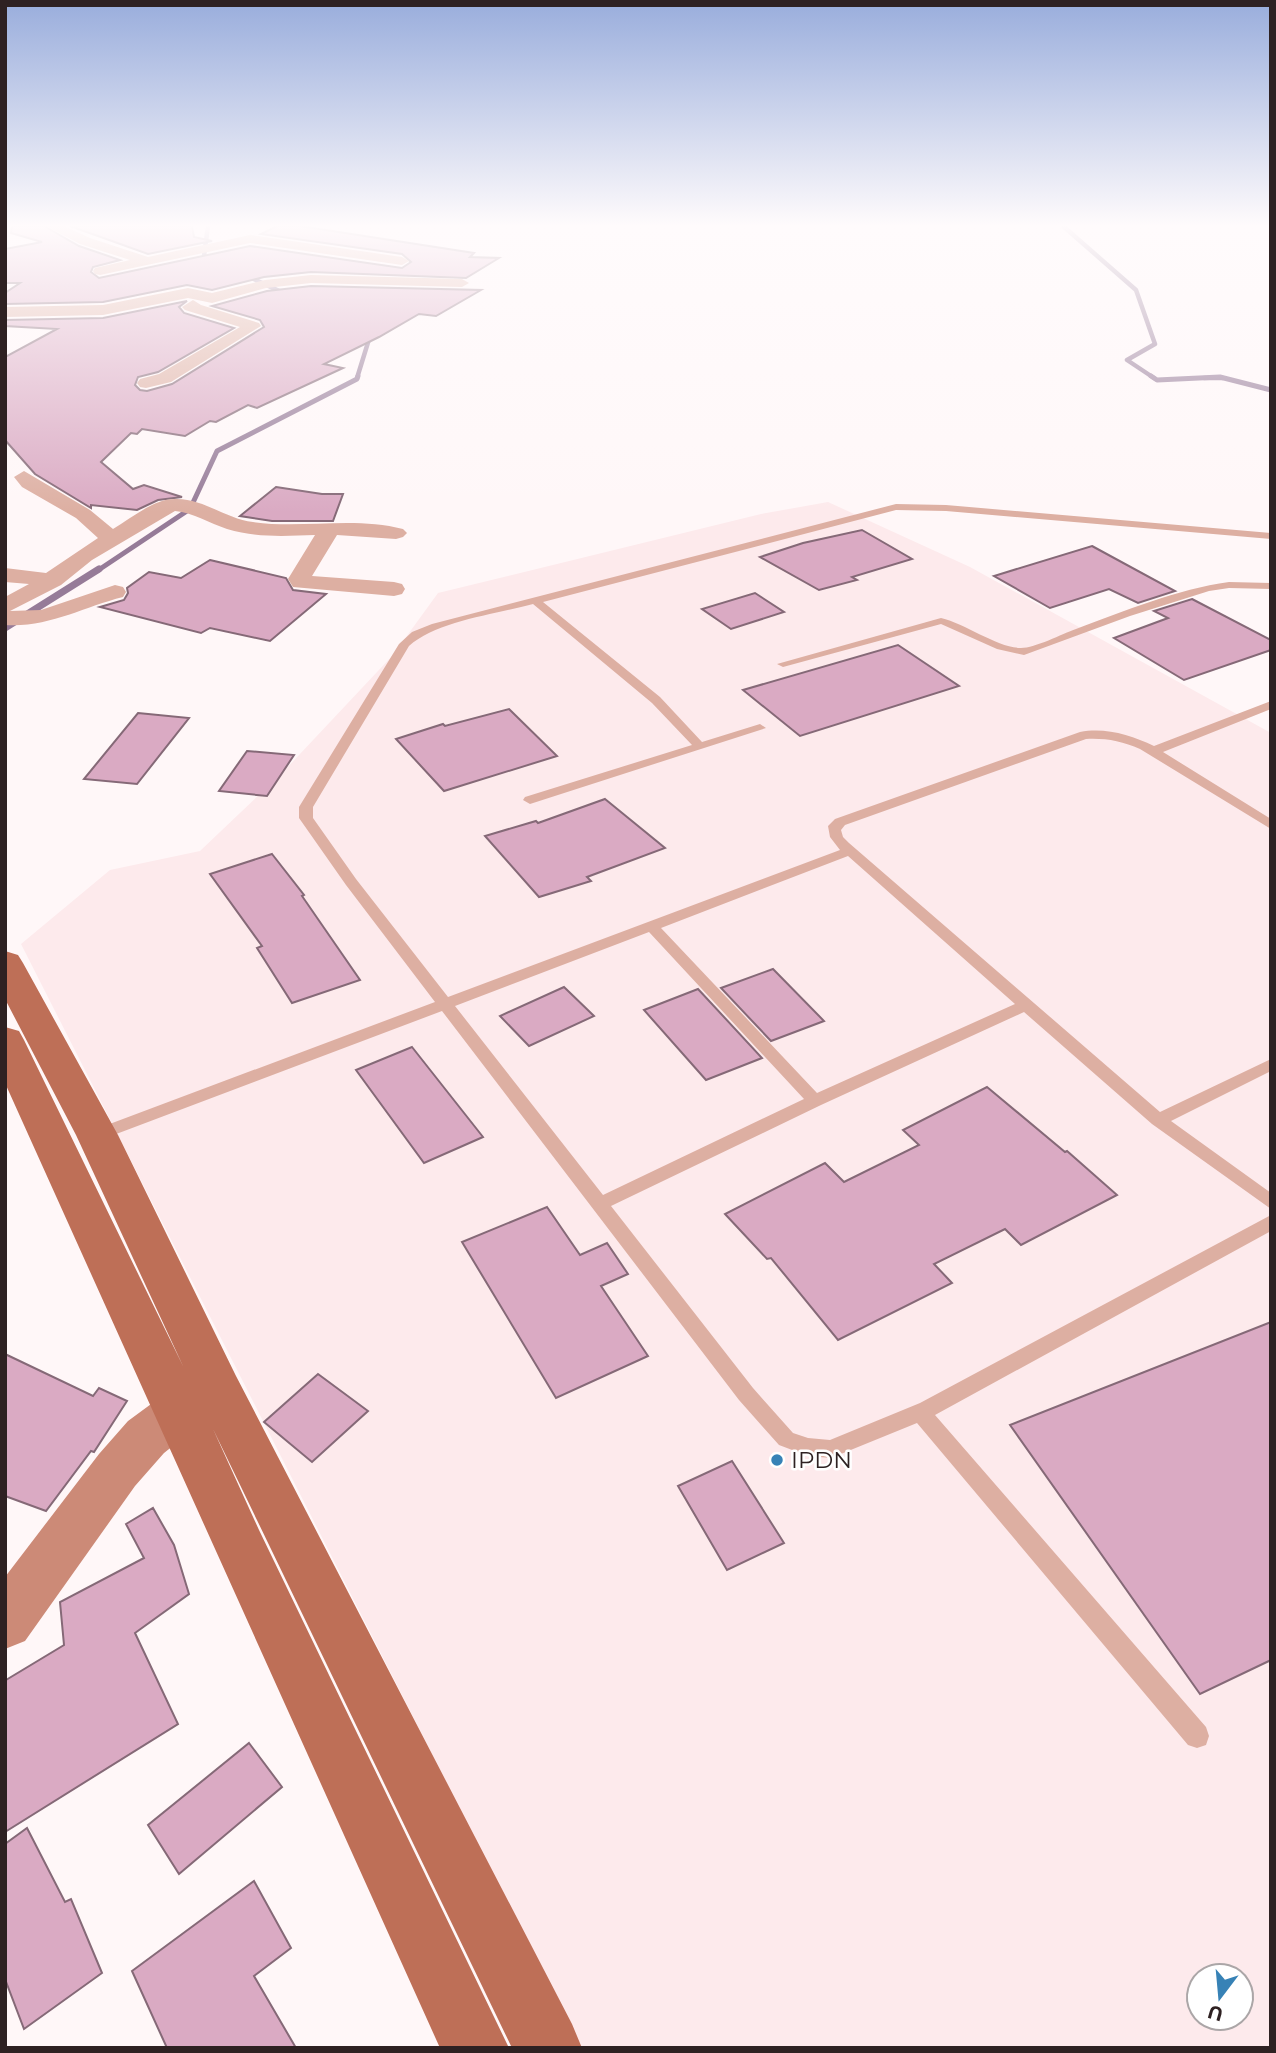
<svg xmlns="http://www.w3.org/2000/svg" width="1276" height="2053" viewBox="0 0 1276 2053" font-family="Montserrat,sans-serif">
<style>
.built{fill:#fdeaec;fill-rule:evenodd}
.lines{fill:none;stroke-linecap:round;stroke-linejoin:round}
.stream-far2{stroke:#967b98;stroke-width:4.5}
.stream-far1{stroke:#967b98;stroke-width:5}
.stream{stroke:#967b98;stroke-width:7}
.building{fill:#daaac3;stroke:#856977;stroke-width:2}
.lane{fill:#ddafa2;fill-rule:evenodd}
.street{fill:#ddafa2;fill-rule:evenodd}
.secondary{fill:#cc8a77;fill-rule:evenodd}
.primary{fill:#be6f57;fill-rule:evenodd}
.poi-dot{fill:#3782b6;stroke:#fff;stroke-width:2.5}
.labels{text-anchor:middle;stroke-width:5;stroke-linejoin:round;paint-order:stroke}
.near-poi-label{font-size:23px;fill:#2e2122;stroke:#fff;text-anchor:start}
</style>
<rect width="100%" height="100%" fill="#fff7f8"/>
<path class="built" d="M 828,502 L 970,567 L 1271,733 L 1271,2048 L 581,2048 L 21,944 L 110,870 L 200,851 L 284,771 L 393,655 L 438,593 L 761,514 ZM 1199,1976 L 1241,1976 L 1241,2018 L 1199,2018 Z"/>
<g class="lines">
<g class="stream-far2">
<path d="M 208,226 L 204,256 L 216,261"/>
<path d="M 1063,226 L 1136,290 L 1155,344 L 1127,360 L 1154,378"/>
<path d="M 245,275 L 288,295"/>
<path d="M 357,378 L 370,336 L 365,333"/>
<path d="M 1204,378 L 1223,378"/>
</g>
<g class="stream-far1">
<path d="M 1151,376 L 1157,380 L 1220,377 L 1271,390"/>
<path d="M 97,571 L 190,509 L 217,451 L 357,379 L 358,376"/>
</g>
<path class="stream" d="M 5,628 L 99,569"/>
</g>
<g class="building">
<path d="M 12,226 L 44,226 L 79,246 L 120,260 L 93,267 L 91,272 L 99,278 L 250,246 L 402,268 L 411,262 L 402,254 L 261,234 L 277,226 L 300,226 L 474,253 L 470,257 L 499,258 L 466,278 L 311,272 L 264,277 L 212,290 L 187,285 L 103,302 L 5,304 L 5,293 L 20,283 L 5,283 L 5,249 L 42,242 L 11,233 Z"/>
<path d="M 70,226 L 192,226 L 194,237 L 212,241 L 148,254 Z"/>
<path d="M 311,286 L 481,290 L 436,316 L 419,314 L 379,337 L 324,364 L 343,368 L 257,408 L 248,405 L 216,422 L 210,421 L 185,436 L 142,429 L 137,434 L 131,433 L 101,462 L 133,489 L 144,485 L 182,497 L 158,500 L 137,510 L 91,505 L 91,508 L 35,474 L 5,440 L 5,357 L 57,329 L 5,326 L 5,320 L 103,318 L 187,301 L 179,307 L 184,313 L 234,328 L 158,372 L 138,377 L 135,385 L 140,390 L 147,391 L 172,384 L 264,327 L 260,320 L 212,306 L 267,291 Z"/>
<path d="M 276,487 L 322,494 L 343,494 L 333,521 L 272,521 L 240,516 Z"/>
<path d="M 862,530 L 912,559 L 852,577 L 857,580 L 819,590 L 760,557 L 803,543 Z"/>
<path d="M 1092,546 L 1175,591 L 1138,603 L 1109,589 L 1050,608 L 994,576 Z"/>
<path d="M 210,560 L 286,578 L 293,590 L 326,594 L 270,641 L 210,628 L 201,633 L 100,607 L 124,600 L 128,593 L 127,588 L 149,572 L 181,578 Z"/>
<path d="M 755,593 L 784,612 L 731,629 L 702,609 Z"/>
<path d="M 1192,599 L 1271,640 L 1271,650 L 1184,680 L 1114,638 L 1168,618 L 1154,611 Z"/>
<path d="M 898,645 L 959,686 L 800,736 L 743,690 Z"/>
<path d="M 509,709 L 557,756 L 444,791 L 396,739 L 443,724 L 445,726 Z"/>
<path d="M 138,713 L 189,718 L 137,784 L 84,779 Z"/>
<path d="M 247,751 L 294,755 L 267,796 L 219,791 Z"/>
<path d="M 605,799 L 665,848 L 587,877 L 591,881 L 539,897 L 485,836 L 536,821 L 538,823 Z"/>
<path d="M 272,854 L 304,895 L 302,896 L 360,980 L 292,1003 L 257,948 L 262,946 L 210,874 Z"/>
<path d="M 773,969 L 824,1021 L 771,1041 L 721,988 Z"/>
<path d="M 564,987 L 594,1016 L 529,1046 L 500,1016 Z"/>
<path d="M 698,989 L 762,1058 L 706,1080 L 644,1010 Z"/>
<path d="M 412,1047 L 483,1137 L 424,1163 L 356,1070 Z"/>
<path d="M 987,1087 L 1065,1152 L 1067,1151 L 1117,1195 L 1021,1245 L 1005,1229 L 934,1264 L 952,1283 L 838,1340 L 771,1258 L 767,1259 L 725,1214 L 825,1163 L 844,1182 L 919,1145 L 903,1130 Z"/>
<path d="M 547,1207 L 580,1255 L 607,1243 L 628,1274 L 601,1286 L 648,1356 L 556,1398 L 462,1242 Z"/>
<path d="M 1271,1322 L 1271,1660 L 1200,1694 L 1010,1425 Z"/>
<path d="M 5,1354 L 93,1396 L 99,1388 L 127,1401 L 94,1452 L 91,1451 L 46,1511 L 5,1496 Z"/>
<path d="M 318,1374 L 368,1411 L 312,1462 L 264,1422 Z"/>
<path d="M 732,1461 L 784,1543 L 727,1570 L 678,1486 Z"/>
<path d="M 153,1508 L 174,1545 L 189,1594 L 135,1633 L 178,1724 L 5,1832 L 6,1680 L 64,1645 L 60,1602 L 144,1558 L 126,1524 Z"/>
<path d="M 249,1743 L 282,1787 L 179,1874 L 148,1825 Z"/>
<path d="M 27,1828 L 65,1902 L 71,1899 L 102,1973 L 24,2029 L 5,1979 L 5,1844 Z"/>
<path d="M 254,1881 L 291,1948 L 254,1976 L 296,2048 L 167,2048 L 132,1971 Z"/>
</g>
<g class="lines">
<g class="lane">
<path d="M 896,504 L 946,505 L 1271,533 L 1271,539 L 946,511 L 896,510 L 543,602 L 660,697 L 702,742 L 760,724 L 766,728 L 530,804 L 523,800 L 525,797 L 692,745 L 652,703 L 533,604 C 497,614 437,621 409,646 L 313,807 L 313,818 L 356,879 L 448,997 L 840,850 L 830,837 L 828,826 L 835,819 L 1080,732 C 1105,727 1131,735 1154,746 L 1271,701 L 1271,709 L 1163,752 L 1271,819 L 1271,829 L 1140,749 C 1122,741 1105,738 1086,739 L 845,825 L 841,830 L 843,837 L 849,843 L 1160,1112 L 1271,1059 L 1271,1071 L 1171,1121 L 1271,1193 L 1271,1209 L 1152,1124 L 1024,1012 L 821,1105 L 611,1206 L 753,1388 L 793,1433 L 808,1438 L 830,1440 L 920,1403 L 1271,1215 L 1271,1231 L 935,1415 L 1206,1727 L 1209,1736 L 1206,1745 L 1197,1748 L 1188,1745 L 917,1423 L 831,1458 L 808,1456 L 779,1445 L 739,1400 L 442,1011 L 103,1139 L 91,1139 L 88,1135 L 91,1131 L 435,1002 L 346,885 L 299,818 L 299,807 L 399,644 L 412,632 L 432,624 ZM 848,856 L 1015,1004 L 817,1093 L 661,928 ZM 649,932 L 804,1099 L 603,1195 L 455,1006 Z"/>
<path d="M 1229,582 L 1271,583 L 1271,589 L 1229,588 L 1209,591 L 1130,616 L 1024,655 L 997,649 L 941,624 L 783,667 L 777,664 L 941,618 C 966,624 998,648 1021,648 C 1035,648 1062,634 1076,629 C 1125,611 1177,589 1229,582 Z"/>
</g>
<g class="street">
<path d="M 46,226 L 64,226 L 90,238 L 148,257 L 250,235 L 402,257 L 409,261 L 402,265 L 250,243 L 100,275 L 95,274 L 93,271 L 95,268 L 130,260 L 80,244 Z"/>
<path d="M 311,275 L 462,279 L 469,283 L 462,287 L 311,283 L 266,288 L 212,303 L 188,298 L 103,315 L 5,317 L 5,307 L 103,305 L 188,288 L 212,293 L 265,280 Z"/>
<path d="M 193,300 L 201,305 L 259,323 L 261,326 L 171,382 L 146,388 L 140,387 L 137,383 L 140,379 L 159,374 L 240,327 L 185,310 L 182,307 Z"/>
<path d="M 24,471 L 90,510 L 113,529 C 132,518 153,499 175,499 C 203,498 226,519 253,522 C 302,529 354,516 403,529 L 407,533 L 403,537 L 396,539 L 337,535 L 312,576 L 394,582 L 402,584 L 405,589 L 402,594 L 394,596 L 293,587 L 288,579 L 315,535 C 286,536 256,538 227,529 C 209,523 194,513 175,511 L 92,560 L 61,585 L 10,611 L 41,610 L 115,585 L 123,587 L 126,592 L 123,597 C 83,607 48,628 5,625 L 5,597 L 29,584 L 5,582 L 5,568 L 46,573 L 98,538 L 76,518 L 22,487 L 14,477 Z"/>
</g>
<path class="secondary" d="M 205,1377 L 222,1383 L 230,1398 L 222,1413 L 198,1426 L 164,1453 L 135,1486 L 25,1641 L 5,1649 L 5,1577 L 99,1454 L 128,1421 L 162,1396 Z"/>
<path class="primary" d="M 5,951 L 18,955 L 23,963 L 118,1135 L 236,1376 L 572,2024 L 582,2048 L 512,2048 L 213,1429 L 259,1530 L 509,2048 L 440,2048 L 5,1083 L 5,1027 L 19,1031 L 24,1040 L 183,1366 L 76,1135 L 5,999 Z"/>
</g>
<linearGradient id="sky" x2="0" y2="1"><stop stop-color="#99addc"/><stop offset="0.44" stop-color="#fffbfc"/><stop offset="1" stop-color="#fffbfc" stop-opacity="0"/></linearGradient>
<rect width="1276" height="513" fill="url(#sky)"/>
<circle class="poi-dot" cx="777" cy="1460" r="7"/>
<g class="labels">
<g class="near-poi-label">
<text x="791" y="1468">IPDN</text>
</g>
</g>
<rect width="1276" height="2053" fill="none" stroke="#2e2122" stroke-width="14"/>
<g transform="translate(1220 1997) rotate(196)"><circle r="33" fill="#ffffff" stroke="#aba6a7" stroke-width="2"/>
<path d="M0-5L12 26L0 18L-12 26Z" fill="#3782b6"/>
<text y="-10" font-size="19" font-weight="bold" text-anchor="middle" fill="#2e2122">U</text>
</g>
</svg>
